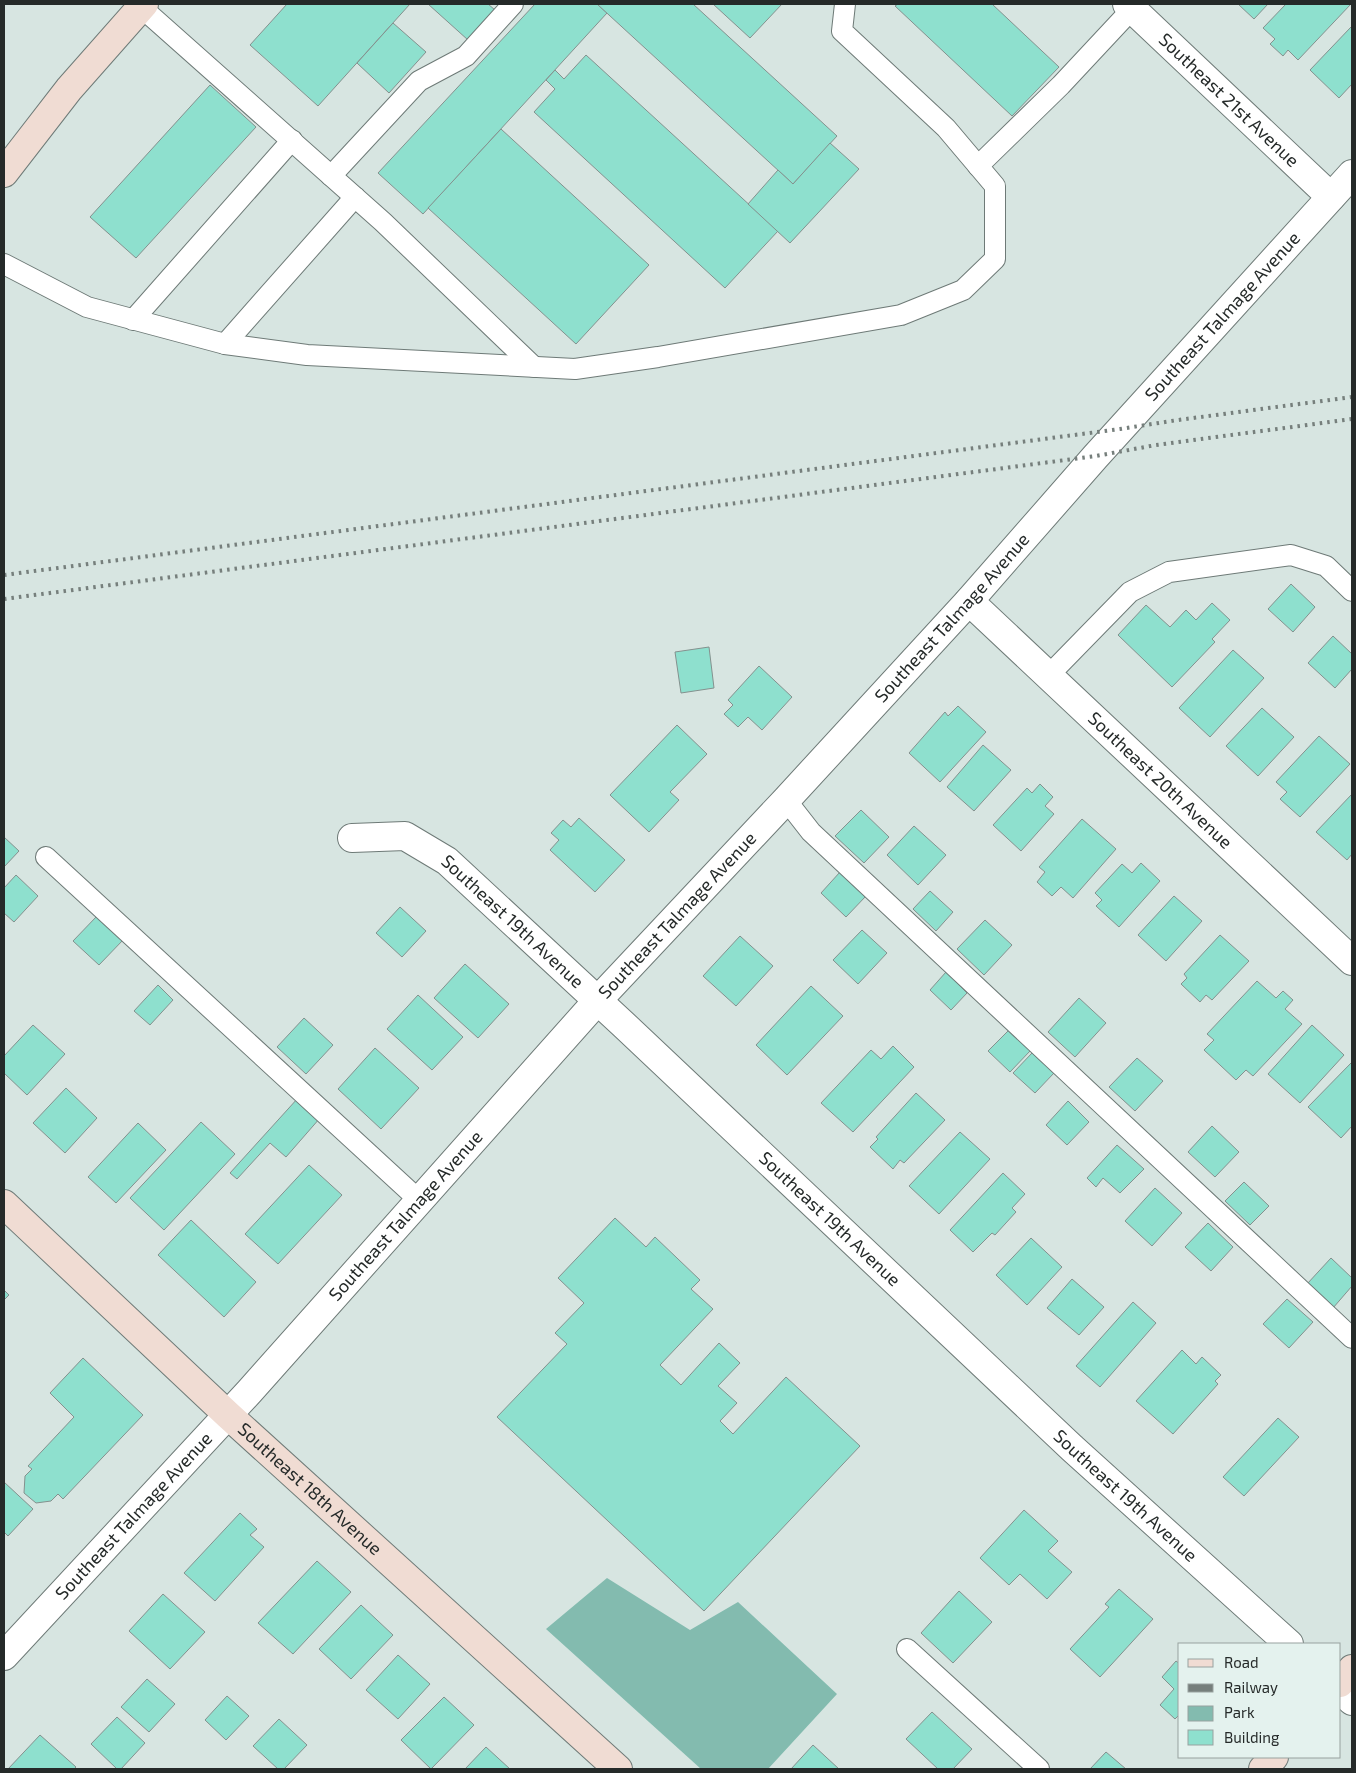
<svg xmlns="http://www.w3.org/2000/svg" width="1356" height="1773" viewBox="0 0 1356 1773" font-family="'Exo 2',sans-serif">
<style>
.green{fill:#83bbaf}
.building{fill:#8ee0ce;stroke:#84918e}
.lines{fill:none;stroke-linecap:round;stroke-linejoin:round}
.lane-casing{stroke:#6e7a77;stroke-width:22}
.street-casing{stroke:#6e7a77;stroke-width:30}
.secondary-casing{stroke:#6e7a77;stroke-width:30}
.lane{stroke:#fff;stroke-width:20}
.street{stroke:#fff;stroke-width:28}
.secondary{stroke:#f0dcd3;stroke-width:28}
.rail{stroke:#767f7c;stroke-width:4;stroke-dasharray:2.5 5;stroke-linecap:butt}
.labels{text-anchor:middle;stroke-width:4;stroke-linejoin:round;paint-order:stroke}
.street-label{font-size:18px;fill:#252a29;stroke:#e4f2ee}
</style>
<rect width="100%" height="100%" fill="#d7e5e1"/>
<path class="green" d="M 607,1578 L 690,1630 L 738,1602 L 837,1694 L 768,1769 L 701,1769 L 546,1629 Z"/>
<g class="building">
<path d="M 287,4 L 410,4 L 318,106 L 250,45 Z"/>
<path d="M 428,4 L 488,4 L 495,10 L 468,40 Z"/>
<path d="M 535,4 L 597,4 L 607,13 L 423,214 L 378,173 Z"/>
<path d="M 597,4 L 693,4 L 837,136 L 793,184 Z"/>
<path d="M 713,4 L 782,4 L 750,38 Z"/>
<path d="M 898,4 L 992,4 L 1059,67 L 1012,116 L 895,6 Z"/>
<path d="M 1238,4 L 1268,4 L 1254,19 Z"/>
<path d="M 1286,4 L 1351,4 L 1298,60 L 1288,50 L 1283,56 L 1270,44 L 1275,39 L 1263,28 Z"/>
<path d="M 393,23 L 426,52 L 389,93 L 357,63 Z"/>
<path d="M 1351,27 L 1352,29 L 1352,84 L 1339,98 L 1310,70 Z"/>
<path d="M 586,55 L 778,231 L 725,288 L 534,112 L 555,89 L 546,80 L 555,70 L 564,79 Z"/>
<path d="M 210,85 L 256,127 L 136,258 L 90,217 Z"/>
<path d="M 501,129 L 649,265 L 576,344 L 428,208 Z"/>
<path d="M 830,143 L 859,169 L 790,243 L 748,204 L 778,170 L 793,184 Z"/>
<path d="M 1291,584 L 1315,607 L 1293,632 L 1268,609 Z"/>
<path d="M 1212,603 L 1230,620 L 1212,639 L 1215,642 L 1172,687 L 1118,635 L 1146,605 L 1170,627 L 1186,610 L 1196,620 Z"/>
<path d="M 1333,636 L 1352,654 L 1352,669 L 1335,688 L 1308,663 Z"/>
<path d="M 709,647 L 714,688 L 681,693 L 675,652 Z"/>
<path d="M 1233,650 L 1264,678 L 1210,737 L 1179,708 Z"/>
<path d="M 759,666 L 792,697 L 762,730 L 748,717 L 738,727 L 724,714 L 733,705 L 728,700 Z"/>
<path d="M 958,706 L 986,732 L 940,782 L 909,753 L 945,712 L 948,716 Z"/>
<path d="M 1262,708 L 1294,737 L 1258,776 L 1226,746 Z"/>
<path d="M 677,725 L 707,754 L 670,792 L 679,800 L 649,832 L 610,795 Z"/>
<path d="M 1319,736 L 1350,764 L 1300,817 L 1280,799 L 1287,792 L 1276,782 Z"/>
<path d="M 983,745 L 1011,770 L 974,811 L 947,787 Z"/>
<path d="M 1040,784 L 1053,797 L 1045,806 L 1054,814 L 1021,851 L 993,825 L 1027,788 L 1032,793 Z"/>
<path d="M 1352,794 L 1352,854 L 1347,860 L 1316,832 Z"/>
<path d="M 861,810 L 889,837 L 864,863 L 835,836 Z"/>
<path d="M 579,818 L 625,860 L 595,892 L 550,850 L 559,840 L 551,833 L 563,820 L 571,827 Z"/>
<path d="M 1082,819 L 1116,849 L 1073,898 L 1061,887 L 1052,896 L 1037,882 L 1045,872 L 1039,867 Z"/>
<path d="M 914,826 L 946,855 L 918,885 L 887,855 Z"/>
<path d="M 4,837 L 19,851 L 4,867 Z"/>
<path d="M 1141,863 L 1160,881 L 1119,927 L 1096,906 L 1102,900 L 1095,893 L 1122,864 L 1132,873 Z"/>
<path d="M 840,872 L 866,896 L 846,917 L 821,893 Z"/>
<path d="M 16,875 L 38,896 L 14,922 L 4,913 L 4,888 Z"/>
<path d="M 930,891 L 953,912 L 936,931 L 913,909 Z"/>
<path d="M 1174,896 L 1202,921 L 1166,961 L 1138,935 Z"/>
<path d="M 400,907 L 426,931 L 402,957 L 376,933 Z"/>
<path d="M 97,916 L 123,940 L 99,965 L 73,941 Z"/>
<path d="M 985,920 L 1012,945 L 984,975 L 957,949 Z"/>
<path d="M 862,930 L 887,953 L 858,984 L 833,960 Z"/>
<path d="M 1220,935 L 1249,961 L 1212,1000 L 1206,995 L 1200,1002 L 1181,984 L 1187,978 L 1184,974 Z"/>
<path d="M 740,936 L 773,966 L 736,1006 L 703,976 Z"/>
<path d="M 465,964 L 509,1004 L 478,1038 L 434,998 Z"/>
<path d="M 946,972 L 967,993 L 951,1010 L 930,990 Z"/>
<path d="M 1257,981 L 1276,998 L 1283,991 L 1293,1000 L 1285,1009 L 1302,1024 L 1253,1076 L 1246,1070 L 1236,1080 L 1204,1050 L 1214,1040 L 1207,1034 Z"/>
<path d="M 158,985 L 173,1000 L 150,1025 L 134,1011 Z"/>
<path d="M 811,986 L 843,1016 L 787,1075 L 756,1045 Z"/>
<path d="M 418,995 L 463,1037 L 432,1070 L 387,1029 Z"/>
<path d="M 1079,998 L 1106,1023 L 1075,1057 L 1048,1032 Z"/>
<path d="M 304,1018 L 333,1045 L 306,1074 L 277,1047 Z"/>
<path d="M 33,1025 L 65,1054 L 27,1095 L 4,1073 L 4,1056 Z"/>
<path d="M 1312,1025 L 1344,1055 L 1300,1103 L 1268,1074 Z"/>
<path d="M 1009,1030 L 1030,1051 L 1010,1072 L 988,1051 Z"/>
<path d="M 893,1046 L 914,1067 L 853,1132 L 821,1103 L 871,1050 L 881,1059 Z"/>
<path d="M 375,1048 L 419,1088 L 381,1129 L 338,1089 Z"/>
<path d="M 1032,1053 L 1054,1073 L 1035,1093 L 1013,1073 Z"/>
<path d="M 1137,1058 L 1163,1081 L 1135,1111 L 1109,1087 Z"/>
<path d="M 1352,1062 L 1352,1126 L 1341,1138 L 1308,1107 Z"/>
<path d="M 66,1088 L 97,1118 L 65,1153 L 33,1123 Z"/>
<path d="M 916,1093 L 945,1120 L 904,1163 L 900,1160 L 893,1169 L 870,1147 L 878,1139 L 876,1137 Z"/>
<path d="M 298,1098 L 320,1118 L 286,1157 L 270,1143 L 237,1179 L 230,1173 Z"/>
<path d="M 1068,1101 L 1089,1122 L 1067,1145 L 1046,1125 Z"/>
<path d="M 201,1122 L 235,1154 L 164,1230 L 130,1198 Z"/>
<path d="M 138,1123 L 166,1150 L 116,1203 L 88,1177 Z"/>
<path d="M 1212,1126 L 1239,1152 L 1215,1177 L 1188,1152 Z"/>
<path d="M 960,1132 L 990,1159 L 939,1214 L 909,1186 Z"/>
<path d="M 1117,1145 L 1144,1169 L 1120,1193 L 1103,1178 L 1096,1187 L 1087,1178 Z"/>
<path d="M 309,1165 L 342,1195 L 278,1264 L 245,1234 Z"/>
<path d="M 1003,1173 L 1025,1194 L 1012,1208 L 1016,1212 L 995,1235 L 992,1233 L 973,1252 L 950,1230 Z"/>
<path d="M 1244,1182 L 1269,1206 L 1250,1225 L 1225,1201 Z"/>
<path d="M 1155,1188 L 1182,1213 L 1152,1246 L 1125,1221 Z"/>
<path d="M 615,1218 L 646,1247 L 655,1237 L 700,1280 L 691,1289 L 713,1309 L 660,1365 L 681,1385 L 719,1343 L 740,1363 L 718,1386 L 737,1403 L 720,1421 L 733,1434 L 786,1377 L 860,1446 L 704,1611 L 497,1417 L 567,1344 L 555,1333 L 584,1303 L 558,1278 Z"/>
<path d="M 191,1220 L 256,1282 L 224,1317 L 158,1255 Z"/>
<path d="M 1208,1223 L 1233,1247 L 1211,1271 L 1185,1247 Z"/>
<path d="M 1031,1238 L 1062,1267 L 1027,1305 L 996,1275 Z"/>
<path d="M 1331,1258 L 1352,1278 L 1352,1286 L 1333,1308 L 1307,1284 Z"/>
<path d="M 1072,1279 L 1104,1307 L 1079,1335 L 1047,1308 Z"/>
<path d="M 4,1290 L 9,1295 L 4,1300 Z"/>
<path d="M 1287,1299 L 1313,1322 L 1289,1348 L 1263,1324 Z"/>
<path d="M 1133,1302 L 1156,1323 L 1100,1387 L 1076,1366 Z"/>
<path d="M 1182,1350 L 1196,1364 L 1202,1357 L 1221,1375 L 1215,1381 L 1218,1384 L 1173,1434 L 1136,1401 Z"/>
<path d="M 83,1358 L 143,1415 L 63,1499 L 58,1494 L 51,1501 L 36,1503 L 24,1493 L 25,1476 L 32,1469 L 28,1466 L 74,1417 L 50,1393 Z"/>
<path d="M 1278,1418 L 1299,1437 L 1244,1496 L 1223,1477 Z"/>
<path d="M 4,1482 L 33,1509 L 8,1536 L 4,1532 Z"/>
<path d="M 1024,1510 L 1058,1541 L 1048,1551 L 1072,1572 L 1047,1599 L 1020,1574 L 1009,1585 L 980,1558 Z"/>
<path d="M 240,1513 L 257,1529 L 250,1535 L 264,1547 L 215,1601 L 184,1573 Z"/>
<path d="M 317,1561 L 351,1592 L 293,1654 L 258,1623 Z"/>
<path d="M 1119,1589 L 1153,1619 L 1100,1677 L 1070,1649 L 1109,1607 L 1105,1604 Z"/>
<path d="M 959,1591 L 992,1622 L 953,1663 L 921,1633 Z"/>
<path d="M 163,1594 L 205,1632 L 170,1669 L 129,1631 Z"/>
<path d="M 361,1605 L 393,1635 L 351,1679 L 319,1649 Z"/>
<path d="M 398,1655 L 430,1684 L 398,1719 L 366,1690 Z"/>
<path d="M 1176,1661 L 1180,1664 L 1180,1714 L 1175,1719 L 1160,1705 L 1174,1689 L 1162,1677 Z"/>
<path d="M 147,1679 L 175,1704 L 149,1732 L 121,1707 Z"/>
<path d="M 227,1696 L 249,1716 L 226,1740 L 205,1720 Z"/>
<path d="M 444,1697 L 474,1725 L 431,1769 L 401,1740 Z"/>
<path d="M 932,1712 L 972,1749 L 953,1769 L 938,1769 L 906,1739 Z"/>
<path d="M 117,1717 L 145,1743 L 121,1769 L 117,1769 L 91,1744 Z"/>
<path d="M 279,1719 L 307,1745 L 284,1769 L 278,1769 L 253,1746 Z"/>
<path d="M 40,1735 L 76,1767 L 74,1769 L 8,1769 Z"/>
<path d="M 813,1745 L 839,1769 L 791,1769 Z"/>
<path d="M 486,1747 L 510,1769 L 465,1769 Z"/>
<path d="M 1106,1752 L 1126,1769 L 1090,1769 Z"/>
</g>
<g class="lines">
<g class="lane-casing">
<g id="lane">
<path d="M 141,7 L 383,222 L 534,367"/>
<path d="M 978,166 L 1061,85 L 1132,9"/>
<path d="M 331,176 L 419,81 L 466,56 L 513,4"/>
<path d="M 4,264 L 87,307 L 225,344 L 307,355 L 575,369 L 658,357 L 901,315 L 963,290 L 995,259 L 995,186 L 946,128 L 842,31 L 845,4"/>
<path d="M 133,320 L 292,140"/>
<path d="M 225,344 L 355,197"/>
<path d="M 1049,675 L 1130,592 L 1169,572 L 1291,555 L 1326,566 L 1352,591"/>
<path d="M 786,800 L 811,832 L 1352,1338"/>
<path d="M 46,857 L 420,1201"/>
<path d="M 907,1649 L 1039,1769"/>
</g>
</g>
<g class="street-casing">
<g id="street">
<path id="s1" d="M 1127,4 L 1331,197"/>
<path id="s2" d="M 969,601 L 1352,961"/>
<path id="s3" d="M 352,838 L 405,836 L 447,861 L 624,1025 L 1072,1448 L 1289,1644"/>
<path id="s4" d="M 4,1656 L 249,1392 L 598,1000 L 786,800 L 969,601 L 1096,456 L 1352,174"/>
<path d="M 1340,1690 L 1352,1701"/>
</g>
</g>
<g class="secondary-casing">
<g id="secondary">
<path d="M 4,173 L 69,89 L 144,4"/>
<path id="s5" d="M 4,1204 L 228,1415 L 618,1769"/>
<path d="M 1340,1683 L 1352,1669"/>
<path d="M 1263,1769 L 1274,1757"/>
</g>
</g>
<use href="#lane" class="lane"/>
<use href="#street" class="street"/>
<use href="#secondary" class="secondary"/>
<g class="rail">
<path d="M 4,575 L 1120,429 L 1178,420 L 1352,397"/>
<path d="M 4,599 L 1096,456 L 1156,445 L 1352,419"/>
</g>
</g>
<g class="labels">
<g class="street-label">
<text dy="6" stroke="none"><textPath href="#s1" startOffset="140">Southeast 21st Avenue</textPath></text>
<text dy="6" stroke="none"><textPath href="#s4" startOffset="1811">Southeast Talmage Avenue</textPath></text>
<text dy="6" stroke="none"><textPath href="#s4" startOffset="1406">Southeast Talmage Avenue</textPath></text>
<text dy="6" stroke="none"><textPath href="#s2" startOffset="262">Southeast 20th Avenue</textPath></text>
<text dy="6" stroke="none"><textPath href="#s4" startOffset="1001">Southeast Talmage Avenue</textPath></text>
<text dy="6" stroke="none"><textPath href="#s3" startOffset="191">Southeast 19th Avenue</textPath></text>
<text dy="6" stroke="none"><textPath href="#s4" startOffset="596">Southeast Talmage Avenue</textPath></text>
<text dy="6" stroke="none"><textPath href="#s3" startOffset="626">Southeast 19th Avenue</textPath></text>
<text dy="6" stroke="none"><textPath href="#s5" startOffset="418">Southeast 18th Avenue</textPath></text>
<text dy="6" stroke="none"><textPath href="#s3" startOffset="1031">Southeast 19th Avenue</textPath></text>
<text dy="6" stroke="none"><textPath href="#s4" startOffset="191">Southeast Talmage Avenue</textPath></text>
</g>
</g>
<rect width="1356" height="1773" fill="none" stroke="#252a29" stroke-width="10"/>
<rect x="1178" y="1643" width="162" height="115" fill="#e4f2ee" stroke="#98a29f"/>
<rect x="1188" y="1659" width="25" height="8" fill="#f0dcd3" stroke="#98a29f"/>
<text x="1224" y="1668" font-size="15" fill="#252a29">Road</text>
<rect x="1188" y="1684" width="25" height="8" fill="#767f7c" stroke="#98a29f"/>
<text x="1224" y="1693" font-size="15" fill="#252a29">Railway</text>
<rect x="1188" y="1706" width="25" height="15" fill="#83bbaf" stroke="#98a29f"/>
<text x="1224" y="1718" font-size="15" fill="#252a29">Park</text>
<rect x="1188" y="1730" width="25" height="15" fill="#8ee0ce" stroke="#98a29f"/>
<text x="1224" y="1743" font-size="15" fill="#252a29">Building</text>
</svg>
